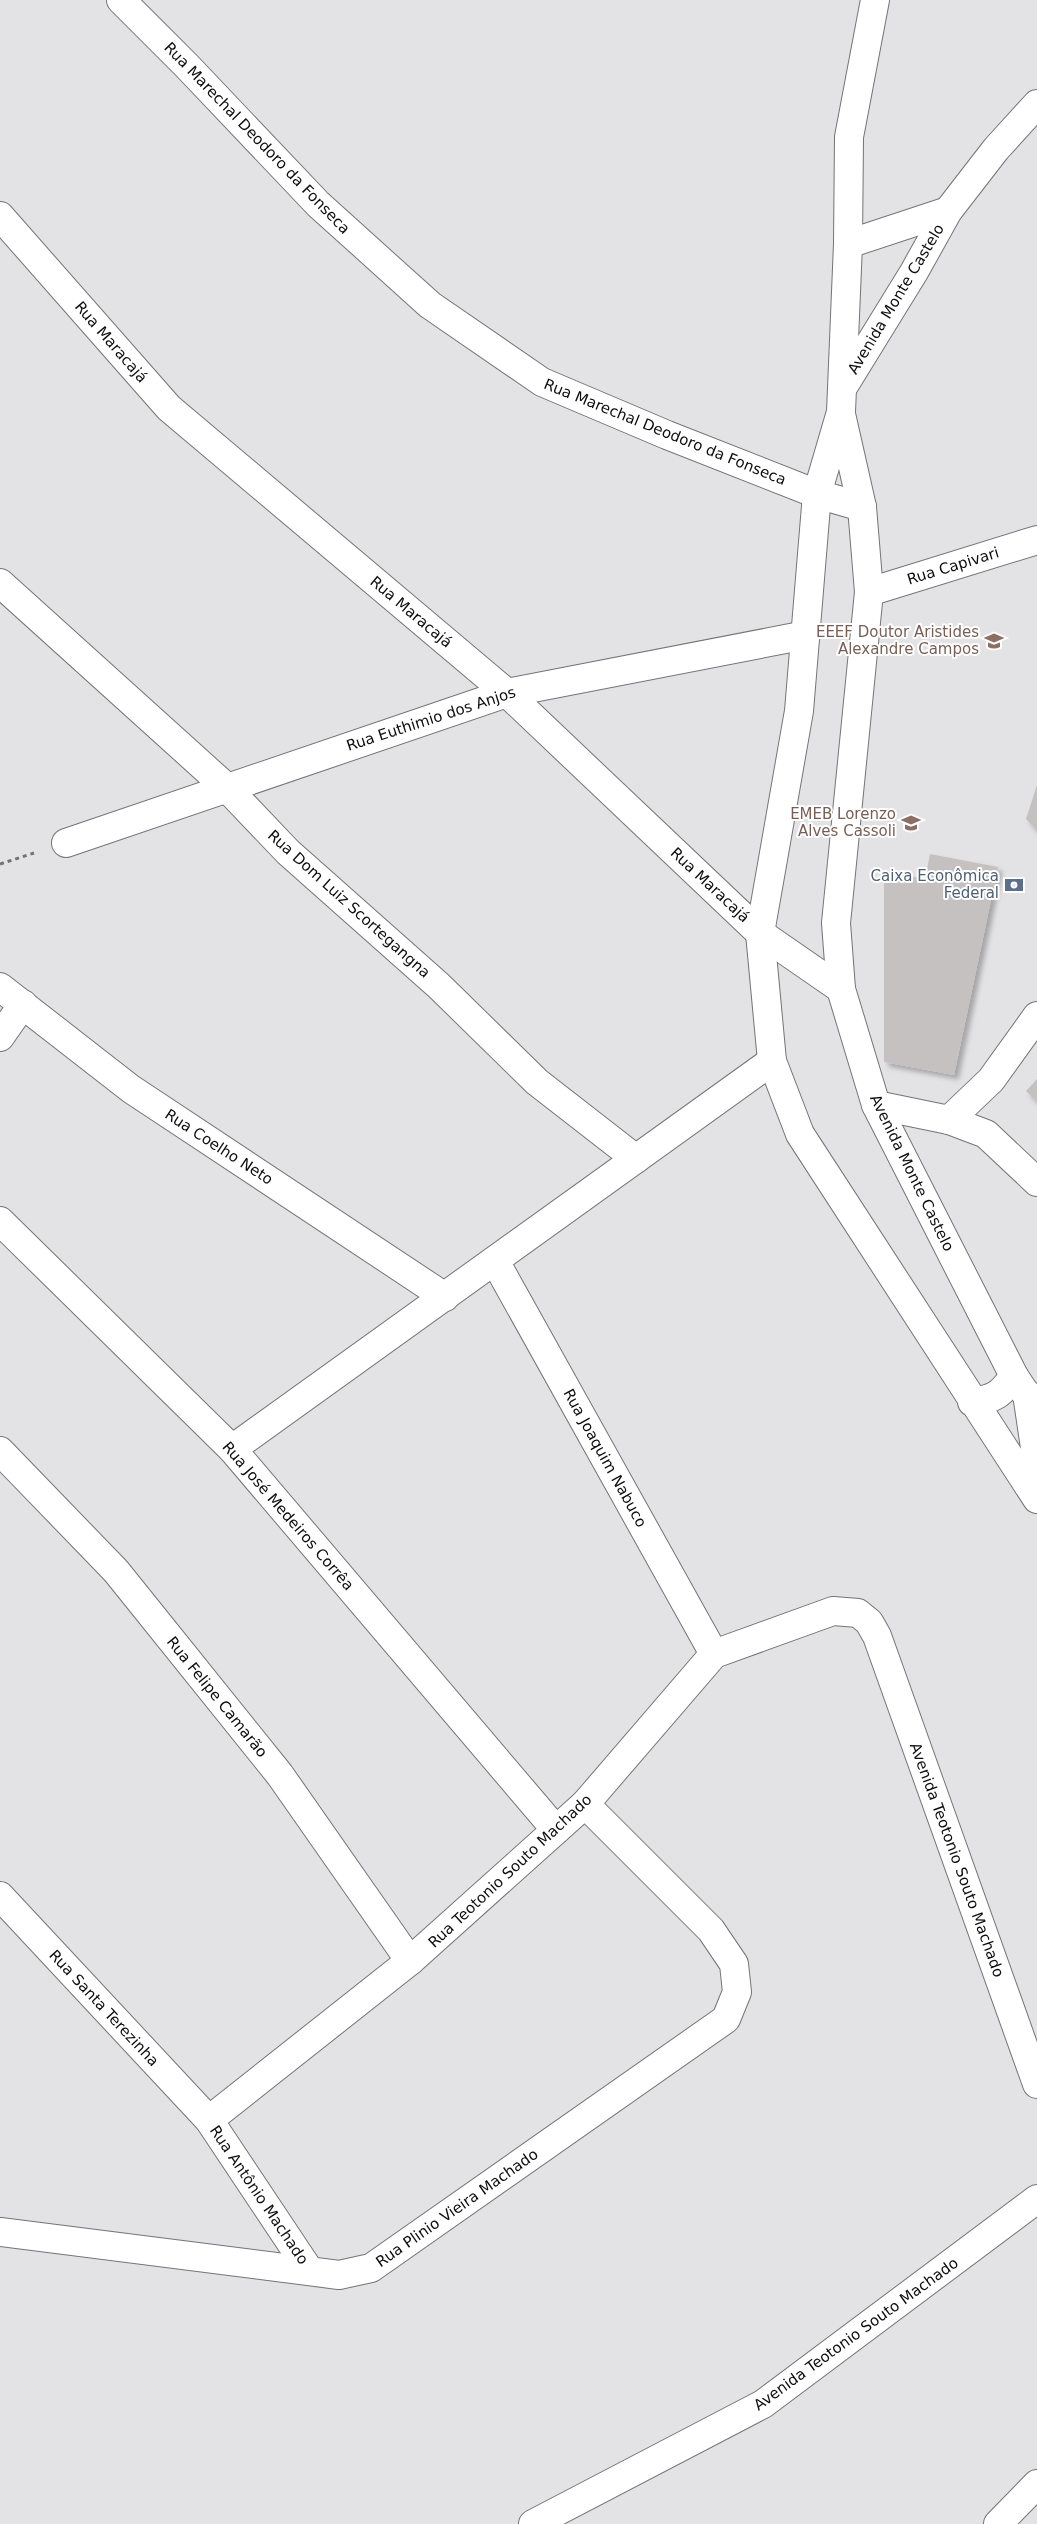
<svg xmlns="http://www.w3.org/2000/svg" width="1037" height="2524" viewBox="0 0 1037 2524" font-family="'DejaVu Sans',sans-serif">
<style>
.building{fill:#c5c1c1;filter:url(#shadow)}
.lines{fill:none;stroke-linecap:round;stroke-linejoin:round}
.minor-casing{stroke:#737476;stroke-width:30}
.path{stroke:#737375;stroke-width:3;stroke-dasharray:4 4;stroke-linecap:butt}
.minor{stroke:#fff;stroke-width:28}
.labels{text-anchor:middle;stroke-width:4;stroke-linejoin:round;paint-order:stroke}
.street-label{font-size:15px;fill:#0d0d0e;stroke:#fff}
.education-label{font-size:15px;fill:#785e54;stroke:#fff;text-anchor:end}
.service-label{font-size:15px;fill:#4e5e75;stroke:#fff;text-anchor:end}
</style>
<defs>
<filter id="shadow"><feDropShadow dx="4.5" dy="4.5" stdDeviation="2.5" flood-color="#0004"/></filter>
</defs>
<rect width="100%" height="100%" fill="#e3e3e6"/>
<g class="building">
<path d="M 1037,785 L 1037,831 L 1026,819 Z"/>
<path d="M 930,854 L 998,867 L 954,1075 L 884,1062 L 884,871 L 925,879 Z"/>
<path d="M 1037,1079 L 1037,1102 L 1026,1091 Z"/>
</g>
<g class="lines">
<g class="minor-casing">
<g id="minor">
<path d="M 121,0 L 187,66 L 318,204 L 430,305 L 542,382 L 667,435 L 817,494 L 862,507"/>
<path d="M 875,0 L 849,137 L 848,244 L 841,412 L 817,494 L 799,711 L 760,933 L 772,1061 L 800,1134 L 1037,1499"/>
<path d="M 0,216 L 169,408 L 507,693 L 760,933 L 841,989"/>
<path d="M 848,244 L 948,211"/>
<path d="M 845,384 L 914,272 L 948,211 L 996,149 L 1037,104"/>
<path d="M 841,414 L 862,507 L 869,592 L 836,923 L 841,989 L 876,1105 L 1014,1376 L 1037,1411"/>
<path d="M 0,583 L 226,787 L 288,852 L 439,986 L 537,1082 L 636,1159"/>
<path d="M 869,592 L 1037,540"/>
<path d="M 66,843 L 507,693 L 806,635"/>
<path d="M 0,987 L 131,1089 L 445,1297"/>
<path d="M 0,1037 L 23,1004"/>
<path d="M 876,1105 L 949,1120 L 986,1134 L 1037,1182"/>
<path d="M 949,1120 L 991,1080 L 1037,1016"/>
<path d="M 0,1221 L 232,1449 L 556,1830"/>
<path d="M 495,1261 L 714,1654"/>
<path d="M 1027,1394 L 1037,1461"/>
<path d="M 972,1402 C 995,1399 1001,1394 1014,1376"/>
<path d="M 232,1449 L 772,1061"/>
<path d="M 0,1451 L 116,1571 L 280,1775 L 410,1961"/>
<path d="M 0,1896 L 209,2120 L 309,2270"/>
<path d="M 209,2120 L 410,1961 L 585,1804 L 714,1654 L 833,1611 L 858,1613 L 869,1622 L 877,1636 L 1037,2084"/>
<path d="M 0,2232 L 339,2275 L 371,2268 L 726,2019 L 737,1992 L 734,1964 L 711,1930 L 585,1804"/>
<path d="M 533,2524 L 763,2404 L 1037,2199"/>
<path d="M 998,2524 L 1037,2484"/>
</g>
</g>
<path class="path" d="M 0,864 L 34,853"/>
<use href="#minor" class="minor"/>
</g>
<defs>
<g id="school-bare" transform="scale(1.5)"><path d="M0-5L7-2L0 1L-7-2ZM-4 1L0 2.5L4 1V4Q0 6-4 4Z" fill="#8d6e63" stroke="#fff" stroke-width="2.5" paint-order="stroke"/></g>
<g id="bank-bare" transform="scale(1.5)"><path d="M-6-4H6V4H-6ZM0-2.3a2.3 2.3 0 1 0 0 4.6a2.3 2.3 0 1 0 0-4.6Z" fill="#5c6f8a" stroke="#fff" stroke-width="2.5" paint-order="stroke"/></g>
</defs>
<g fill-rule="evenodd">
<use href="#school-bare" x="994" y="641"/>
<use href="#school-bare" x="911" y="823"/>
<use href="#bank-bare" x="1014" y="885"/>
</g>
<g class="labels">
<g class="street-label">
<text transform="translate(257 138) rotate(46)" y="5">Rua Marechal Deodoro da Fonseca</text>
<text transform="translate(896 299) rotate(-59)" y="5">Avenida Monte Castelo</text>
<text transform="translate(111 342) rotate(49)" y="5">Rua Maracajá</text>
<text transform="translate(665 432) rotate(22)" y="5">Rua Marechal Deodoro da Fonseca</text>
<text transform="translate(953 566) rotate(-17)" y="5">Rua Capivari</text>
<text transform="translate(411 612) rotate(40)" y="5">Rua Maracajá</text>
<text transform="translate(431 719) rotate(-18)" y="5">Rua Euthimio dos Anjos</text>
<text transform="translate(710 885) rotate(43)" y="5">Rua Maracajá</text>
<text transform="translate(349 904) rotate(42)" y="5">Rua Dom Luiz Scortegangna</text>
<text transform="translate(219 1147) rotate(33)" y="5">Rua Coelho Neto</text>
<text transform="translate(912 1173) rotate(64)" y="5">Avenida Monte Castelo</text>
<text transform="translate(605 1458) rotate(61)" y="5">Rua Joaquim Nabuco</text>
<text transform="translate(288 1516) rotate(49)" y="5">Rua José Medeiros Corrêa</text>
<text transform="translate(217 1697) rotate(51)" y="5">Rua Felipe Camarão</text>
<text transform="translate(957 1860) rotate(70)" y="5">Avenida Teotonio Souto Machado</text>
<text transform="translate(510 1871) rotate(-43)" y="5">Rua Teotonio Souto Machado</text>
<text transform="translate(104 2008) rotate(47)" y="5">Rua Santa Terezinha</text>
<text transform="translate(259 2195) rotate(56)" y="5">Rua Antônio Machado</text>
<text transform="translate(457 2208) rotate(-35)" y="5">Rua Plinio Vieira Machado</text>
<text transform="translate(856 2334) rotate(-36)" y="5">Avenida Teotonio Souto Machado</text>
</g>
<g class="education-label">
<text x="979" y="637">EEEF Doutor Aristides<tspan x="979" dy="17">Alexandre Campos</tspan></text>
<text x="896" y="819">EMEB Lorenzo<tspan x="896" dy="17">Alves Cassoli</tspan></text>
</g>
<g class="service-label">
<text x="999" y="881">Caixa Econômica<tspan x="999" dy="17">Federal</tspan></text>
</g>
</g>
</svg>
